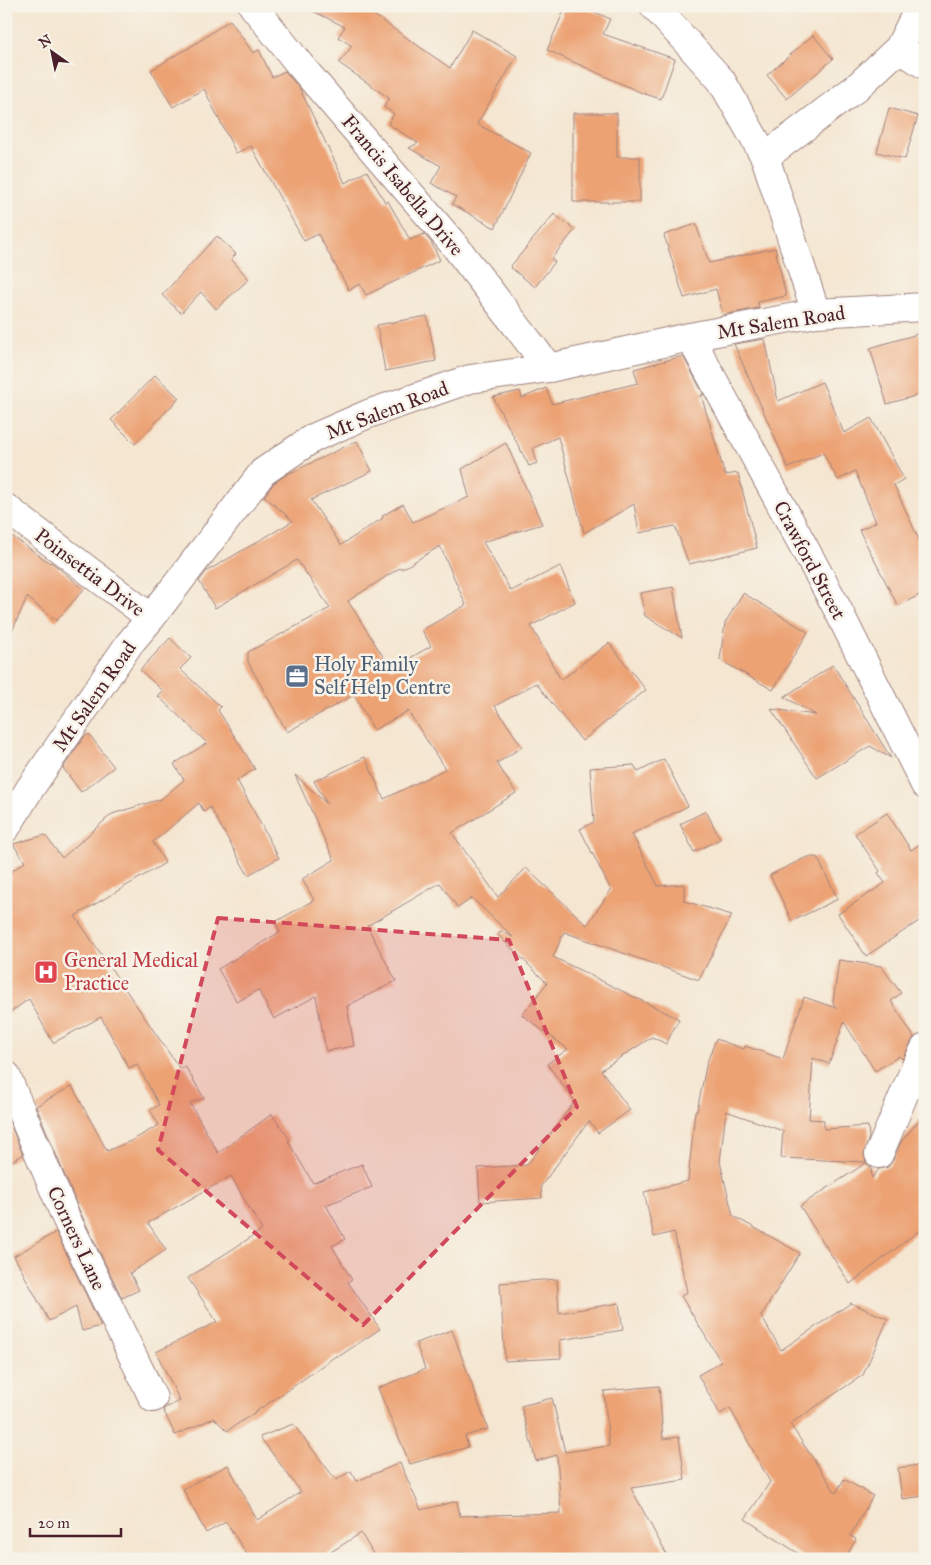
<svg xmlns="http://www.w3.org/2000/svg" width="931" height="1565" viewBox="0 0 931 1565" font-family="'IM FELL Great Primer',serif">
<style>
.building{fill:#eca273;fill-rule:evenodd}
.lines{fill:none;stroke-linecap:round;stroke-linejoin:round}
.minor-casing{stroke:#9f827e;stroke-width:30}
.tertiary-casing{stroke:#9f827e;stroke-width:30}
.minor{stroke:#fff;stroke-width:28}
.tertiary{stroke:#fff;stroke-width:28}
.marked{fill:#d1495b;fill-opacity:0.2;stroke:#d1495b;stroke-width:4;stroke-dasharray:10 6;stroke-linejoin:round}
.labels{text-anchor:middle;stroke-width:5;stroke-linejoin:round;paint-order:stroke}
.street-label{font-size:20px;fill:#4a1f2b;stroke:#f7f3e8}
.service-label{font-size:20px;fill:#4e5e75;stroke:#f7f3e8;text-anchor:start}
.health-label{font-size:20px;fill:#be3a42;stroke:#f7f3e8;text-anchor:start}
</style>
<rect width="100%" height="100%" fill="#f7f3e8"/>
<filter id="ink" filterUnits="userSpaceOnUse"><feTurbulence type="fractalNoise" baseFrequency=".02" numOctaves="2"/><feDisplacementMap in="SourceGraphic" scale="10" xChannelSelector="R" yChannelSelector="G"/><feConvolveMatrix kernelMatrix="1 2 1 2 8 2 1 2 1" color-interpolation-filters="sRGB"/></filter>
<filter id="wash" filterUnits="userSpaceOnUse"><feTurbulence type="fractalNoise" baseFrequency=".0096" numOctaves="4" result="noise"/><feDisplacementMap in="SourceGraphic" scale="20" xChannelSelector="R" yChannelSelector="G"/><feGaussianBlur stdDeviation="1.12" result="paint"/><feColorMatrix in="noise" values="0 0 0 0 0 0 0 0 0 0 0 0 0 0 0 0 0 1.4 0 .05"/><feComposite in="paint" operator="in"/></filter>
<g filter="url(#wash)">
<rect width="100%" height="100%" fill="#f4e6d1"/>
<g id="blocks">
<g class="building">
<path d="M 303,6 L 361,6 L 450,68 L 472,30 L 517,56 L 477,124 L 531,153 L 495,228 L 452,204 L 456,197 L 431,183 L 441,166 L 409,148 L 418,143 L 388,124 L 394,114 L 384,107 L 389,98 L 339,63 L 352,46 L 338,37 L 345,27 Z"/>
<path d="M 566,6 L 582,6 L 610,19 L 603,34 L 675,59 L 661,99 L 642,93 L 547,50 Z"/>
<path d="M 230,20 L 253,53 L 259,50 L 272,77 L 285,71 L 300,89 L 345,183 L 367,171 L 385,202 L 388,201 L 410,240 L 424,234 L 431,242 L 440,260 L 366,295 L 360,284 L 349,290 L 318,234 L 304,241 L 251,146 L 236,153 L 204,89 L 173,107 L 151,70 L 195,44 Z"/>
<path d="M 813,35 L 833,59 L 787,99 L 767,75 Z"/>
<path d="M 889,108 L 918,116 L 905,159 L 877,152 Z"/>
<path d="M 573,113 L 617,113 L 617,157 L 640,157 L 640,202 L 573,202 Z"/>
<path d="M 554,214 L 575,230 L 551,259 L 555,262 L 535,287 L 510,267 Z"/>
<path d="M 696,224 L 709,263 L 775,248 L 786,296 L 758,302 L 759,308 L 723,315 L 716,289 L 684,298 L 664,235 Z"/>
<path d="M 217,236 L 236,254 L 231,259 L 249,279 L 216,309 L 201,292 L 181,313 L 162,295 Z"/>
<path d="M 427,316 L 436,361 L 385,371 L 377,325 Z"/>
<path d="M 921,333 L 925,346 L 925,393 L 887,404 L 870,348 Z"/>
<path d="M 765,339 L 778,401 L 822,382 L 844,433 L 871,418 L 904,479 L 894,485 L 925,553 L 925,592 L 898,606 L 859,530 L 876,522 L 855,471 L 838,480 L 823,453 L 788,468 L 734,344 Z"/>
<path d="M 683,356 L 704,395 L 701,395 L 725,475 L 738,473 L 757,548 L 689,564 L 675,526 L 639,533 L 634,504 L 584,533 L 558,437 L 533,448 L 537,463 L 529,466 L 493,397 L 520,391 L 522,398 L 546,388 L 552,404 L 638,383 L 634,369 Z"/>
<path d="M 155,375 L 179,398 L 135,444 L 111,420 Z"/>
<path d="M 357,441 L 372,471 L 311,500 L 341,545 L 383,518 L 382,516 L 403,504 L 413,522 L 469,497 L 462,469 L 506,443 L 542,524 L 483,542 L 511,591 L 560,566 L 575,602 L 531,626 L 561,680 L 609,643 L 646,690 L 582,741 L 536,683 L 495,706 L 522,747 L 497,763 L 516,793 L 452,833 L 498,897 L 526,868 L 587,925 L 611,890 L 580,829 L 594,822 L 590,768 L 634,765 L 638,772 L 664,759 L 688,806 L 632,834 L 658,886 L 684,884 L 684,901 L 732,915 L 699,980 L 564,932 L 553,957 L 679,1019 L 666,1044 L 652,1037 L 601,1070 L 630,1110 L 598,1133 L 589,1121 L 541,1186 L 542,1198 L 480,1202 L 478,1168 L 527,1165 L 575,1101 L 547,1064 L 568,1049 L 522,1015 L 547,983 L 498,935 L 501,931 L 513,937 L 472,898 L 458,908 L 440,883 L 367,926 L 396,981 L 347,1006 L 354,1046 L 326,1051 L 316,996 L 274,1019 L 258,990 L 237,1002 L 218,969 L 280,932 L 275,922 L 314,900 L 302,879 L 334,860 L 295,775 L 327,804 L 314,781 L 365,757 L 384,799 L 445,769 L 408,711 L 374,730 L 354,695 L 287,732 L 248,662 L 248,652 L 330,608 L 297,560 L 215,608 L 199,581 L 207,571 L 293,521 L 264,496 L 274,483 L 286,475 ZM 440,546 L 466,605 L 422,630 L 431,646 L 391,669 L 348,601 L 401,567 L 402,569 Z"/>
<path d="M 6,532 L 50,563 L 51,562 L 84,589 L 56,621 L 27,597 L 6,645 Z"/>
<path d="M 673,587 L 682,638 L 645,616 L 640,593 Z"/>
<path d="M 743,593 L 808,632 L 773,690 L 720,660 L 725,623 Z"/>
<path d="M 170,638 L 191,658 L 180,669 L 221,707 L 218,710 L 255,769 L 237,780 L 279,858 L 248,875 L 210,807 L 204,812 L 199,803 L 153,842 L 165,863 L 75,916 L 180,1069 L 185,1066 L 204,1098 L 190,1103 L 218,1153 L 272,1114 L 290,1140 L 288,1141 L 313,1183 L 362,1164 L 372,1187 L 326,1205 L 345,1239 L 332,1246 L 352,1280 L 348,1282 L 380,1329 L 338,1357 L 337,1355 L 291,1388 L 227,1431 L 214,1418 L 175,1435 L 163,1409 L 180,1401 L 156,1352 L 217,1322 L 188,1278 L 262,1230 L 231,1176 L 148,1223 L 166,1250 L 130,1273 L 139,1290 L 122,1298 L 80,1212 L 36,1106 L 72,1086 L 107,1151 L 133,1140 L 159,1125 L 150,1110 L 159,1105 L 137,1064 L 129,1068 L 101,1017 L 53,1043 L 29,999 L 6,1015 L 6,875 L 25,862 L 13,844 L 45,835 L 62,858 L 112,814 L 161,799 L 184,780 L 174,764 L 207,743 L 158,696 L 163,691 L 140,670 Z"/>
<path d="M 833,665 L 891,758 L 870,746 L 817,778 L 771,709 L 816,715 L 784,697 Z"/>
<path d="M 89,734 L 114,767 L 81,792 L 63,768 L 84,737 Z"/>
<path d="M 706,811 L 720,839 L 694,852 L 680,824 Z"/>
<path d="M 887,813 L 911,850 L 925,841 L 925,917 L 866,956 L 838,914 L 885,883 L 878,873 L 880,871 L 855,834 Z"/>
<path d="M 807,857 L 817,857 L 838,899 L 792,921 L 770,875 Z"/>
<path d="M 839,960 L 881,966 L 901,993 L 891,1001 L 914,1037 L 902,1059 L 899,1056 L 875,1071 L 844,1022 L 829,1064 L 813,1058 L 809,1119 L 824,1120 L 824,1129 L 868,1126 L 869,1137 L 864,1155 L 866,1162 L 781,1158 L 783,1131 L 726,1111 L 720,1162 L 733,1216 L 800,1253 L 761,1316 L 781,1350 L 851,1303 L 888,1319 L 863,1375 L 790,1424 L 836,1493 L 844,1479 L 873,1496 L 850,1536 L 856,1539 L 845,1559 L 807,1559 L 745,1519 L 770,1482 L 730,1408 L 720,1414 L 698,1375 L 721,1362 L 681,1296 L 687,1292 L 674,1232 L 654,1237 L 644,1192 L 688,1181 L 695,1111 L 697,1111 L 707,1062 L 716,1039 L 744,1049 L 745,1046 L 783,1059 L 804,997 L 836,1008 L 833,1002 Z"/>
<path d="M 925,1113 L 925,1226 L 850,1284 L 800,1206 L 866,1163 L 871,1167 L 872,1178 L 879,1169 L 888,1167 L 893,1160 L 901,1142 Z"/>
<path d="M 9,1121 L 23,1155 L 6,1164 L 6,1123 Z"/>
<path d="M 56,1232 L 101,1326 L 82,1331 L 76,1307 L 49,1321 L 14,1256 Z"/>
<path d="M 557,1279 L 559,1313 L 619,1303 L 623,1330 L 560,1340 L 561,1358 L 505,1361 L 500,1283 Z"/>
<path d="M 452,1330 L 488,1429 L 465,1436 L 468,1447 L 410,1464 L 378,1388 L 425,1369 L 416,1343 Z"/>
<path d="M 659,1386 L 663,1439 L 679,1437 L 685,1480 L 631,1488 L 669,1559 L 467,1559 L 466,1552 L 436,1559 L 376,1559 L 361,1533 L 320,1559 L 250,1559 L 226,1522 L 206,1533 L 183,1489 L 228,1465 L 257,1520 L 301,1492 L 260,1437 L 293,1424 L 336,1480 L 351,1471 L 357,1481 L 400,1463 L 421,1510 L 457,1501 L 460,1516 L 561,1513 L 557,1455 L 536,1461 L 521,1406 L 552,1398 L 565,1452 L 609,1446 L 604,1391 Z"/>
<path d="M 925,1464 L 925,1496 L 902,1499 L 898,1468 Z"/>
</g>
</g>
</g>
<g filter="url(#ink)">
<use href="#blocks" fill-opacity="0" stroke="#9f827e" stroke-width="1"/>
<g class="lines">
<g class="minor-casing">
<g id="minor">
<path d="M 253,6 L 300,65 L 455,246 L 549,368"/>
<path d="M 654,6 L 721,80 L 765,157 L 816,313"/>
<path d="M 899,48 L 925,65"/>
<path d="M 765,157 L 856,88 L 899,48 L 920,6"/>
<path d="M 690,337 L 837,608 L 925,785"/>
<path d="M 6,508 L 151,618"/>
<path d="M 6,1075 L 66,1218 L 153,1398"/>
<path d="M 879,1154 L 915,1068 L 925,1048"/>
</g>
</g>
<g class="tertiary-casing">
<path id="tertiary" d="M 6,828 L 29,790 L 129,644 L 151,618 L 263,472 L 313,438 L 368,414 L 470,379 L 549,368 L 690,337 L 816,313 L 925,307"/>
</g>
<use href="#minor" class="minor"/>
<use href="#tertiary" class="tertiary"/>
</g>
</g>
<path class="marked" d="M 218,918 L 509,940 L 577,1107 L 363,1325 L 158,1150 Z"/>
<defs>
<g id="office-square" transform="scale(1.25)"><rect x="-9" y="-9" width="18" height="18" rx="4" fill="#5c6f8a" stroke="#f7f3e8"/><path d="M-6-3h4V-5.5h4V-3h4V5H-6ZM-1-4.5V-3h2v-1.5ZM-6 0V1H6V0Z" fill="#fff"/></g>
<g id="hospital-square" transform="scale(1.25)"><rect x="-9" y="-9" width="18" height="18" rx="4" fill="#e0444e" stroke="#f7f3e8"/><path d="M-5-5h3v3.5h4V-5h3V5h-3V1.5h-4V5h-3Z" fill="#fff"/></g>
</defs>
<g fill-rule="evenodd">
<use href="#office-square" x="297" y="676"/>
<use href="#hospital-square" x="46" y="972"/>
</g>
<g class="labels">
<g class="street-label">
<text transform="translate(403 185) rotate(50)" y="7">Francis Isabella Drive</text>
<text transform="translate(781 322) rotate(-9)" y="7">Mt Salem Road</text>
<text transform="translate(387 410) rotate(-21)" y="7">Mt Salem Road</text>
<text transform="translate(810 560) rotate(62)" y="7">Crawford Street</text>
<text transform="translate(90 572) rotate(37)" y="7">Poinsettia Drive</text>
<text transform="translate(94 696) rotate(-55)" y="7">Mt Salem Road</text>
<text transform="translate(77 1238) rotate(65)" y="7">Corners Lane</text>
</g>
<g class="service-label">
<text x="314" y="671">Holy Family<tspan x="314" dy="23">Self Help Centre</tspan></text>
</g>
<g class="health-label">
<text x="64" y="967">General Medical<tspan x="64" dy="23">Practice</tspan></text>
</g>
</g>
<rect width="931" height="1565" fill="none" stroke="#f7f3e8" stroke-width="25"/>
<g transform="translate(52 52) rotate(327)" stroke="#f7f3e8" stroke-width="4" paint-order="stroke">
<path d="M0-4L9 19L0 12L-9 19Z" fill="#4a1f2b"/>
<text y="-8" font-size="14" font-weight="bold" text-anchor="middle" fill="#4a1f2b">N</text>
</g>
<path d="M30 1528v8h91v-8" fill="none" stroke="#4a1f2b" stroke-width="2.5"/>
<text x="38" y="1528" font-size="15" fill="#4a1f2b" stroke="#f7f3e8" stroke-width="4" paint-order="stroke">20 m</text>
</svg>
